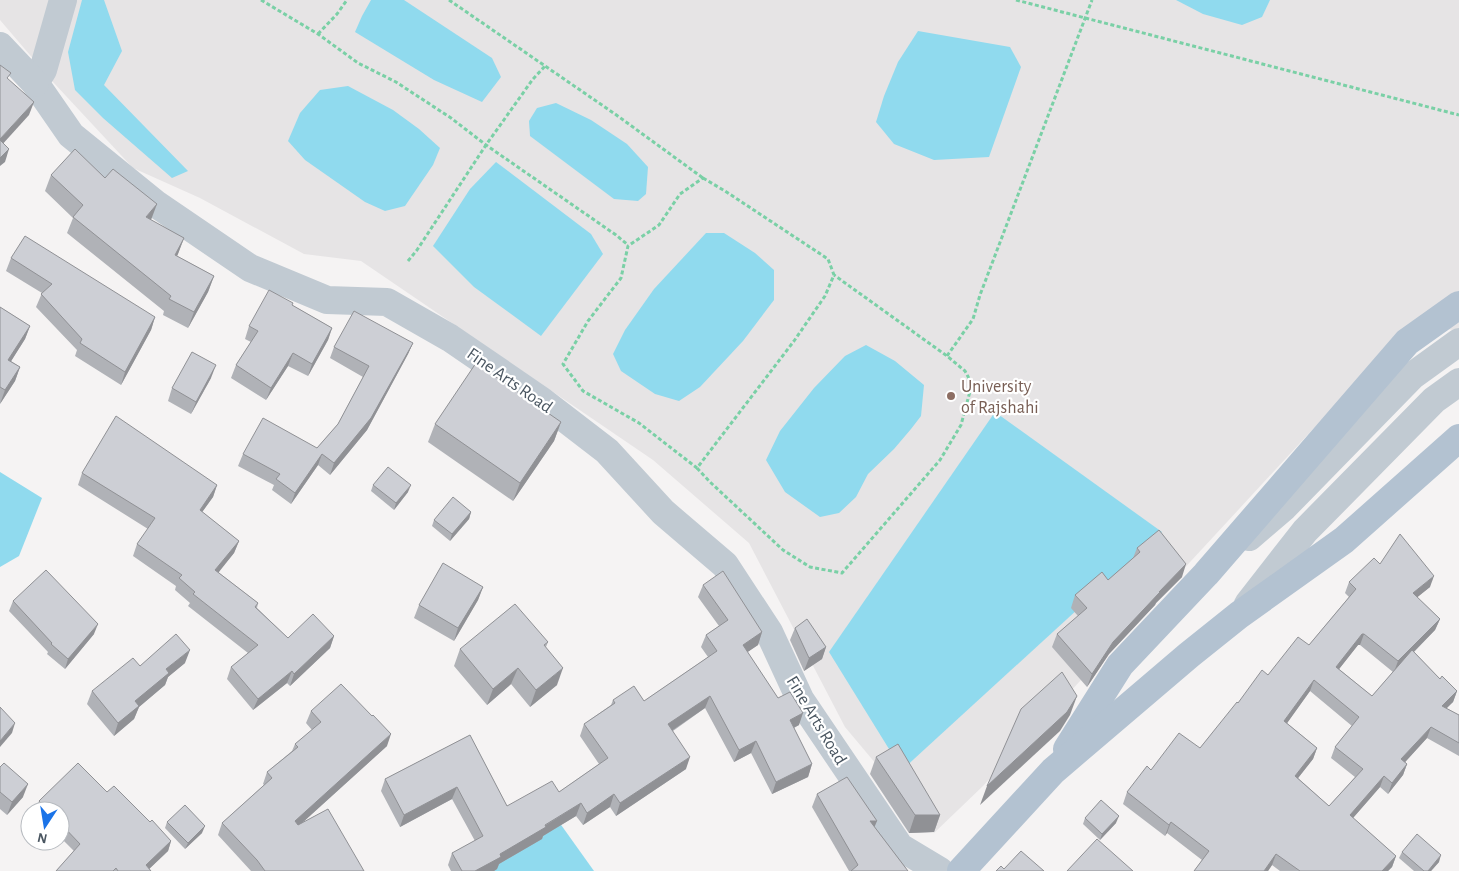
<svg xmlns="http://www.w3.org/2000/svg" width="1459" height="871" viewBox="0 0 1459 871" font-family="'Alegreya Sans',sans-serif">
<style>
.education{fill:#e6e4e5}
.water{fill:#90daee}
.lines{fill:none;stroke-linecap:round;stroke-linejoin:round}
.path{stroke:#7ad0a6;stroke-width:3;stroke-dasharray:4 2.5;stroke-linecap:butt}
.minor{stroke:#c1cad2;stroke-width:28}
.major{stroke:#b3c2d1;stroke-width:28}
.wall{fill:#b0b2b7;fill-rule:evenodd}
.shaded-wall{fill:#909195}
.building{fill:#cdcfd5;stroke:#909195;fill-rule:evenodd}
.education-dot{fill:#8d6e63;stroke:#fff;stroke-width:2}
.labels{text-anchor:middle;stroke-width:4.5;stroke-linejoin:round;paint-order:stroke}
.street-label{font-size:18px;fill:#4a5661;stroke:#fff}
.education-label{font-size:18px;fill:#785e54;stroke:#fff;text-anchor:start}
</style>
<rect width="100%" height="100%" fill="#f5f3f3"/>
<path class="education" d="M 0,0 L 1459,0 L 1459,331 L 1411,323 L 983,786 L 934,833 L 845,727 L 749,543 L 653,460 L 361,261 L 304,254 L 200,198 L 133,168 L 53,82 L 0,20 Z"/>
<g class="water">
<path d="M 82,0 L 104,0 L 122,51 L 104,85 L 188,171 L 172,178 L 103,118 L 75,90 L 68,52 Z"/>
<path d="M 371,0 L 404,0 L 492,58 L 501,77 L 482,102 L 434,80 L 355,32 L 362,16 Z"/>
<path d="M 1176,0 L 1270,0 L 1262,17 L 1242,25 L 1203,14 Z"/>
<path d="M 918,31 L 1010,47 L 1021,67 L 989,157 L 934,160 L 894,144 L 876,122 L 884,96 L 898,62 Z"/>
<path d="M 348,86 L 393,110 L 419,129 L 440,148 L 433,165 L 405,206 L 385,211 L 365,202 L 305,160 L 288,141 L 300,113 L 320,90 Z"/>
<path d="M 556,103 L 591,120 L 627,144 L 648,167 L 646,194 L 638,201 L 614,199 L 530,136 L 529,121 L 537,108 Z"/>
<path d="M 496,162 L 591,234 L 603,254 L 541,336 L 474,287 L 433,246 L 470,189 Z"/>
<path d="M 706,233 L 724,233 L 755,253 L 774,270 L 774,300 L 743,341 L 700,387 L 679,401 L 655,394 L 621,371 L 613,354 L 625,330 L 654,289 Z"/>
<path d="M 866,345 L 895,361 L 924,385 L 921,416 L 911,429 L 894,449 L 868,474 L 856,497 L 839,513 L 820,517 L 785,492 L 766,460 L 780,431 L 814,388 L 845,356 Z"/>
<path d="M 995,412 L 1162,532 L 902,770 L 829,652 Z"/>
<path d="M 0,472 L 42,498 L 19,556 L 0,567 Z"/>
<path d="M 559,822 L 594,871 L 488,871 Z"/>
</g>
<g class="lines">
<g class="path">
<path d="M 261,0 L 318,34 L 358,63 L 396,82 L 451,118 L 486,145 L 616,235 L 628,245"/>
<path d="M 449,0 L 615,114 L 703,178"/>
<path d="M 1016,0 L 1459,115"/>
<path d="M 318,34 L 337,14 L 347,0"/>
<path d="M 703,178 L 725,191 L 828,259 L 834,275 L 825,296 L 794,341 L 697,468 L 639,423 L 583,391 L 563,364 L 588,321 L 621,278 L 628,246 L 659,225 L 680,194 Z"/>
<path d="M 408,261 L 417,250 L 486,145 L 533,79 L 545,66"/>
<path d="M 947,356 L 973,319 L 980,295 L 1092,0"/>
<path d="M 697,468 L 710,482 L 783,550 L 810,567 L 842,573 L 940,460 L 961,425 L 972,384 L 965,371 L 947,356 L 834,275"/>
</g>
<g class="minor">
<path d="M 63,0 L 43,70 L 35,83 L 71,135 L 156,204 L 250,268 L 327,300 L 387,302 L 450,338 L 542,401 L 607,451 L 663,512 L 725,565 L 769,632 L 800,699 L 900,847 L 940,871"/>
<path d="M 0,46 L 35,83"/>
<path d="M 1249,537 L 1284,507 L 1412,376 L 1459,342"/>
<path d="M 1248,604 L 1305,531 L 1434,400 L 1459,382"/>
</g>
<g class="major">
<path d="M 1067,749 L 1120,665 L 1206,574 L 1407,342 L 1459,305"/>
<path d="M 961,871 L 1053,771 L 1189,655 L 1239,615 L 1344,540 L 1459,438"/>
</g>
</g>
<g class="wall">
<path d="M 51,175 L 105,178 L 151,220 L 184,238 L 177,256 L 214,276 L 208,292 L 188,328 L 163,315 L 164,311 L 67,233 L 73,218 L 45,191 Z"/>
<path d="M 11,258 L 155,317 L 151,330 L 121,385 L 75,356 L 77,350 L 36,307 L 42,293 L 6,271 Z"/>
<path d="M 292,305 L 332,328 L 328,340 L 308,376 L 288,366 L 266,400 L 231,378 L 236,365 L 251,342 L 245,339 L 249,326 Z"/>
<path d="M 0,307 L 30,326 L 25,339 L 11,361 L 20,367 L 15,381 L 0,404 Z"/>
<path d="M 413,343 L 408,354 L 367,430 L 330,475 L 318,465 L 291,504 L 272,490 L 274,485 L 238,466 L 243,454 L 317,448 L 338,424 L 363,377 L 330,358 L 334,347 Z"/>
<path d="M 211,378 L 191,414 L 168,401 L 172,388 Z"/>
<path d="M 561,422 L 554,441 L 513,501 L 428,442 L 435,424 Z"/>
<path d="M 82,473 L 217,485 L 213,497 L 202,512 L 239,541 L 234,553 L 218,572 L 258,603 L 257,608 L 288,638 L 334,636 L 330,648 L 290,686 L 287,683 L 253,710 L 227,679 L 231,667 L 248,653 L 188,606 L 190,603 L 175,590 L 176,586 L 133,556 L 137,544 L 148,529 L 78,485 Z"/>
<path d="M 373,485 L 408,492 L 394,510 L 371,491 Z"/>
<path d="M 471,512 L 469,519 L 450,541 L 432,526 L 434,520 Z"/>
<path d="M 1137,548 L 1182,577 L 1156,603 L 1155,605 L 1109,654 L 1087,687 L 1052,647 L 1057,634 L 1078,616 L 1071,608 L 1075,595 L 1108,580 L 1133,558 Z"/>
<path d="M 1380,564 L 1430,587 L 1417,597 L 1440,619 L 1435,630 L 1414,652 L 1440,679 L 1457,691 L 1453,702 L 1446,708 L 1459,715 L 1459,756 L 1427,738 L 1405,762 L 1407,764 L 1403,775 L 1388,794 L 1380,787 L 1353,818 L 1396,856 L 1392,867 L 1388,871 L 1280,871 L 1272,865 L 1268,871 L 1194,871 L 1202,860 L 1167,833 L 1165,836 L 1123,804 L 1127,792 L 1151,770 L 1200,748 L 1238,703 L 1268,675 L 1309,645 L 1349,597 L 1345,593 L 1349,582 ZM 1358,645 L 1360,645 L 1393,672 L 1372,696 L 1339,669 ZM 1310,691 L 1352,726 L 1335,747 L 1331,758 L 1355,777 L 1329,806 L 1298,778 L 1313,759 L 1317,748 L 1287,723 Z"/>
<path d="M 703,585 L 762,632 L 758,645 L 747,652 L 778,698 L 799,725 L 794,728 L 812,764 L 808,777 L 772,794 L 751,753 L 734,762 L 705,708 L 673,731 L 686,769 L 616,816 L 610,807 L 583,825 L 576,816 L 543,836 L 542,839 L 499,864 L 497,869 L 494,871 L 451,871 L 448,865 L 452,853 L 475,841 L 452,799 L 400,827 L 381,791 L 385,779 L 470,735 L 507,806 L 559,792 L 599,764 L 580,736 L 584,724 L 611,705 L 613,700 L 644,701 L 708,657 L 701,647 L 706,635 L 719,626 L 698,597 Z"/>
<path d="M 483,587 L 478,600 L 454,641 L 414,618 L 419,605 Z"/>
<path d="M 13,601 L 94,634 L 65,669 L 47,654 L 48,652 L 9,611 Z"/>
<path d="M 795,628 L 826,647 L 822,659 L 804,671 L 790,640 Z"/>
<path d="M 548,642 L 546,647 L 557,685 L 530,707 L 511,684 L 487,705 L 454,666 L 460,649 Z"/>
<path d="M 185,663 L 168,677 L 165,685 L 139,707 L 134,719 L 114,736 L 87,704 L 92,691 L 140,666 Z"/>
<path d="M 311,711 L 387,746 L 302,823 L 364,871 L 251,871 L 218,835 L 222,823 L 264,785 L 263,784 L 267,772 L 292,751 L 295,744 L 312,730 L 306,723 Z"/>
<path d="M 876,757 L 940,815 L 934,832 L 909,833 L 870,774 Z"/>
<path d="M 0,767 L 23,797 L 7,815 L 0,809 Z"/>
<path d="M 107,792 L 150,822 L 171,841 L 168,851 L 149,869 L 151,871 L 56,871 L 74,851 L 60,837 L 60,811 L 35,811 L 39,801 Z"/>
<path d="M 817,794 L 874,826 L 908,871 L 849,871 L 812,807 Z"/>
<path d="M 1085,818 L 1116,823 L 1100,840 L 1083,824 Z"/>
<path d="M 167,822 L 202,833 L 185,849 L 165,828 Z"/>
<path d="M 1402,852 L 1439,862 L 1431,871 L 1414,871 L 1399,858 Z"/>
</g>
<g class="shaded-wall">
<path d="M 34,102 L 29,115 L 0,147 L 0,139 Z"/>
<path d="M 9,149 L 5,162 L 0,166 L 0,158 Z"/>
<path d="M 157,204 L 151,220 L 146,217 Z"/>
<path d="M 184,238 L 178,254 L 169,271 L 175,255 Z"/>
<path d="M 214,276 L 208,292 L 188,328 L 194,312 Z"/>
<path d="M 155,317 L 151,330 L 121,385 L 125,372 Z"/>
<path d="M 30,326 L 25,339 L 3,374 L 8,360 Z"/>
<path d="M 332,328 L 328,340 L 308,376 L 312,364 Z"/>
<path d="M 413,343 L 408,354 L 367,430 L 330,475 L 334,463 Z"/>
<path d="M 293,353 L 288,366 L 266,400 L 271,388 Z"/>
<path d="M 216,365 L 211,378 L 191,414 L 196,402 Z"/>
<path d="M 20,367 L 15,381 L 0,404 L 5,390 Z"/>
<path d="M 561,422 L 554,441 L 513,501 L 520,483 Z"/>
<path d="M 322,454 L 318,465 L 291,504 L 295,493 Z"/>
<path d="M 217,485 L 213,497 L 195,522 L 200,510 Z"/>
<path d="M 411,485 L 408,492 L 394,510 L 396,503 Z"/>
<path d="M 471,512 L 469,519 L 450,541 L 452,534 Z"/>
<path d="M 239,541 L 234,553 L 211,582 L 215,570 Z"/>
<path d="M 1186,564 L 1182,577 L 1156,603 L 1155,605 L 1109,654 L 1087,687 L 1092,674 L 1113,642 L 1159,592 Z"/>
<path d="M 1434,576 L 1430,587 L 1409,604 L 1413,593 Z"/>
<path d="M 483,587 L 478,600 L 454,641 L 458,628 Z"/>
<path d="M 1440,619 L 1435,630 L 1394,672 L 1398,661 Z"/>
<path d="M 98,624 L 94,634 L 65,669 L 68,659 Z"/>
<path d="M 762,632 L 758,645 L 739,658 L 743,645 Z"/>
<path d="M 1362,634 L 1364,634 L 1360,645 L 1358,645 L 1332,678 L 1336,667 Z"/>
<path d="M 334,636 L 330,648 L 290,686 L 294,674 Z"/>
<path d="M 826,647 L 822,659 L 804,671 L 809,658 Z"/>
<path d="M 190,650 L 185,663 L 168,677 L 165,685 L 139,707 L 134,719 L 114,736 L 118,723 L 135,701 L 166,669 Z"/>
<path d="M 518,668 L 511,684 L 487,705 L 493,689 Z"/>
<path d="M 563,668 L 557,685 L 530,707 L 536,690 Z"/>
<path d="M 292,671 L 287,683 L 253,710 L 258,699 Z"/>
<path d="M 1314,680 L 1310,691 L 1280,733 L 1284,721 Z"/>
<path d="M 1457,691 L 1453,702 L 1438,717 L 1442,706 Z"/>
<path d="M 710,696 L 705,708 L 664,736 L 668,724 Z"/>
<path d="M 1077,696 L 1070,715 L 1060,731 L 980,805 L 987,786 Z"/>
<path d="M 803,713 L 799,725 L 785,732 L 790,720 Z"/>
<path d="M 15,723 L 12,733 L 0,747 L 0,741 Z"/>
<path d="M 1431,727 L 1427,738 L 1397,771 L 1401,759 Z"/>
<path d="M 391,734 L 387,746 L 291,833 L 295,821 Z"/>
<path d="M 756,741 L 751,753 L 734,762 L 739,750 Z"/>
<path d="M 1317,748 L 1313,759 L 1291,787 L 1295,776 Z"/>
<path d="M 690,757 L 686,769 L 616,816 L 620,803 Z"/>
<path d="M 812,764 L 808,777 L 772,794 L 776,782 Z"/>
<path d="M 1407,764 L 1403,775 L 1388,794 L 1392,783 Z"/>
<path d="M 1384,776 L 1380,787 L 1346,826 L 1350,815 Z"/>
<path d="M 28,784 L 23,797 L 7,815 L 12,802 Z"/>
<path d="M 457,787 L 452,799 L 400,827 L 404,815 Z"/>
<path d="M 614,794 L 610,807 L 583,825 L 587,813 Z"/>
<path d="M 581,803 L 576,816 L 543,836 L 542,839 L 499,864 L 497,869 L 494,871 L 475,871 L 500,854 Z"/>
<path d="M 915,815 L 940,815 L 934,832 L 909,833 Z"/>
<path d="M 1119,816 L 1116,823 L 1100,840 L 1102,834 Z"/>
<path d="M 870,821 L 877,821 L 872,833 Z"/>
<path d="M 1171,822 L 1167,833 L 1165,836 L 1169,825 Z"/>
<path d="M 205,826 L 202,833 L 185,849 L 188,843 Z"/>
<path d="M 171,841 L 168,851 L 147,871 L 146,865 Z"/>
<path d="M 1276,854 L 1272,865 L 1268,871 L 1264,871 Z"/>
<path d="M 1441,855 L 1439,862 L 1431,871 L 1428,871 Z"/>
<path d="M 1396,856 L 1392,867 L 1388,871 L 1382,871 Z"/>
</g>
<g class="building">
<path d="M 0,65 L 11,73 L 7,78 L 34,102 L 0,139 Z"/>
<path d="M 0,140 L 9,149 L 0,158 Z"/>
<path d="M 75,149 L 105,178 L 113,169 L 157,204 L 146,217 L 184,238 L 175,255 L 214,276 L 194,312 L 169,299 L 171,296 L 73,217 L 83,205 L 51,175 Z"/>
<path d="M 25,236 L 155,317 L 125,372 L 80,343 L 82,339 L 41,294 L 52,284 L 11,258 Z"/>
<path d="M 269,290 L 293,303 L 292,305 L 332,328 L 312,364 L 293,353 L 271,388 L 236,365 L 258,331 L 249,326 Z"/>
<path d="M 0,307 L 30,326 L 8,360 L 20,367 L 5,390 L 0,387 Z"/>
<path d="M 354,311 L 413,343 L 371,418 L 334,463 L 322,454 L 295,493 L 276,479 L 280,474 L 243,454 L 263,418 L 317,448 L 338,424 L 369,366 L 334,347 Z"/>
<path d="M 192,352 L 216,365 L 196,402 L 172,388 Z"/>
<path d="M 476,363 L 561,422 L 520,483 L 435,424 Z"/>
<path d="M 116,416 L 217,485 L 200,510 L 239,541 L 215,570 L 258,603 L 255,607 L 288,638 L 313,614 L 334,636 L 294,674 L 292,671 L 258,699 L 231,667 L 258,645 L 193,594 L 195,592 L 179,578 L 182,575 L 137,544 L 155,518 L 82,473 Z"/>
<path d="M 388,467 L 411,485 L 396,503 L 373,485 Z"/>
<path d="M 453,497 L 471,512 L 452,534 L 434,520 Z"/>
<path d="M 1159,530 L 1186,564 L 1159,592 L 1160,592 L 1113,642 L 1092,674 L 1057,634 L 1087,608 L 1075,595 L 1102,572 L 1108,580 L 1140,552 L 1137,548 Z"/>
<path d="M 1400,534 L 1434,576 L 1413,593 L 1440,619 L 1398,661 L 1364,634 L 1362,634 L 1336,667 L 1372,696 L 1412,650 L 1440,679 L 1442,676 L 1457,691 L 1442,706 L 1459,715 L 1459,743 L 1431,727 L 1401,759 L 1407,764 L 1392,783 L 1384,776 L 1350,815 L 1396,856 L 1382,871 L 1300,871 L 1276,854 L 1264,871 L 1194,871 L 1209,851 L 1171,822 L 1169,825 L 1127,792 L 1147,766 L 1151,770 L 1179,733 L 1200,748 L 1237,702 L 1238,703 L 1262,670 L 1268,675 L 1298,637 L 1309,645 L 1356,589 L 1349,582 L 1374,558 L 1380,564 ZM 1314,680 L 1359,717 L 1335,747 L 1363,769 L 1329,806 L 1295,776 L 1317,748 L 1284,721 Z"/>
<path d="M 443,563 L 483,587 L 458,628 L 419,605 Z"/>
<path d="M 46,570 L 98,624 L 68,659 L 51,644 L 52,643 L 13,601 Z"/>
<path d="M 723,571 L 762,632 L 743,645 L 778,698 L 790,692 L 803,713 L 790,720 L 812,764 L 776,782 L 756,741 L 739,750 L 710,696 L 668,724 L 690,757 L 620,803 L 614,794 L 587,813 L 581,803 L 545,825 L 546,827 L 500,854 L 501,857 L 475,871 L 462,871 L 452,853 L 483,836 L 457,787 L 404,815 L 385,779 L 470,735 L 507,806 L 552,781 L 559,792 L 608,758 L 584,724 L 615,703 L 613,700 L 634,686 L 644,701 L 717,651 L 706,635 L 728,620 L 703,585 Z"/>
<path d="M 515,604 L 548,642 L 544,645 L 563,668 L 536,690 L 518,668 L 493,689 L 460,649 Z"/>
<path d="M 807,619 L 826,647 L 809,658 L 795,628 Z"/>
<path d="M 176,634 L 190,650 L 166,669 L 169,673 L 135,701 L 139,706 L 118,723 L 92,691 L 133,658 L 140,666 Z"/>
<path d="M 1062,672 L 1077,696 L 1067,712 L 987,786 L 1021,709 Z"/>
<path d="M 341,684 L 372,716 L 373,715 L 391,734 L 295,821 L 298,825 L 328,809 L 364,871 L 265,871 L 257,860 L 222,823 L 272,778 L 267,772 L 298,747 L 295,744 L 321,722 L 311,711 Z"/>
<path d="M 0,707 L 15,723 L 0,741 Z"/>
<path d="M 898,744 L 940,815 L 915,815 L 876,757 Z"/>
<path d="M 4,763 L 28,784 L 12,802 L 0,792 L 0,767 Z"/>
<path d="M 78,763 L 107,792 L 114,786 L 150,822 L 152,820 L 171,841 L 146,865 L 151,871 L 118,871 L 116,868 L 113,871 L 56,871 L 80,844 L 60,823 L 60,811 L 49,811 L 39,801 Z"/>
<path d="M 847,777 L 877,821 L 870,821 L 908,871 L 851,871 L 858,865 L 817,794 Z"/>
<path d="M 1101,800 L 1119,816 L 1102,834 L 1085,818 Z"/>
<path d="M 185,805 L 205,826 L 188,843 L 167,822 Z"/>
<path d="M 1417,834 L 1441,855 L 1428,871 L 1424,871 L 1402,852 Z"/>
<path d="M 1097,839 L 1133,871 L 1067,871 Z"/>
<path d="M 1021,851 L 1044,871 L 996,871 L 1001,866 L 1004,869 Z"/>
</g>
<circle class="education-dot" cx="951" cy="396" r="5"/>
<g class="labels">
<g class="street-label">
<text transform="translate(510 380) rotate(35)" y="6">Fine Arts Road</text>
<text transform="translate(817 720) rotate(59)" y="6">Fine Arts Road</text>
</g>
<g class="education-label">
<text x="961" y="392">University<tspan x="961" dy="21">of Rajshahi</tspan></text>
</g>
</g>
<g transform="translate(45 826) rotate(192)"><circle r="24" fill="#ffffff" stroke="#b7bbc0"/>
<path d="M0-4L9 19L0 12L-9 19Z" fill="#1a73e8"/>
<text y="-8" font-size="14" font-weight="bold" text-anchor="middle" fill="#4a5661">N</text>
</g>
</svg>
